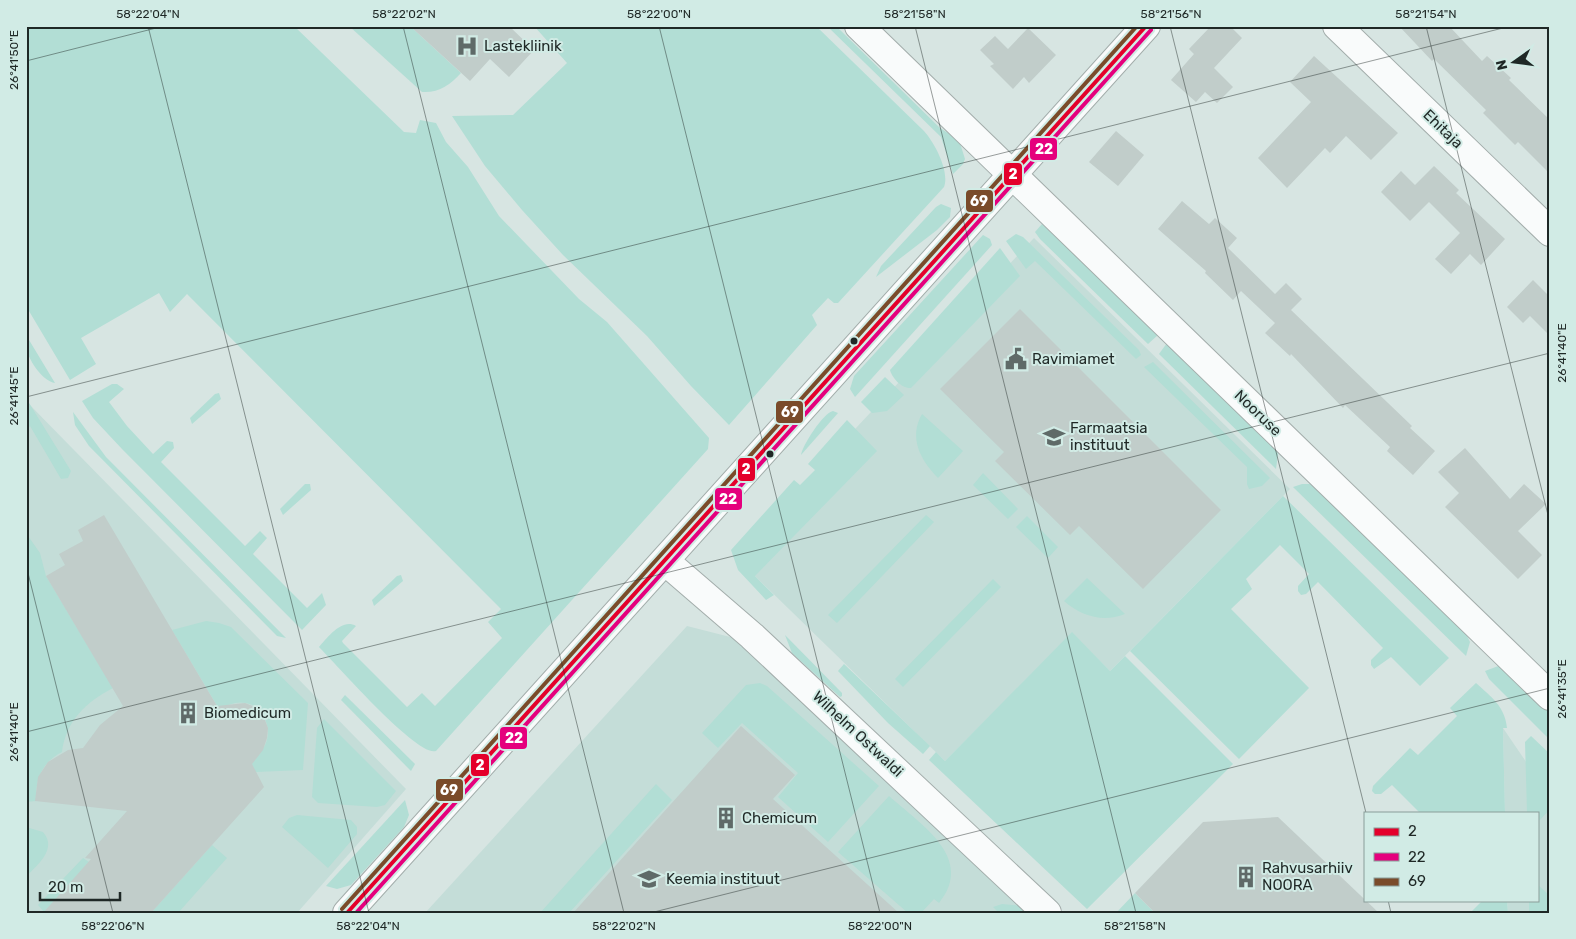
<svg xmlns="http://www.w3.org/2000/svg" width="1576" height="939" viewBox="0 0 1576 939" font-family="Rubik,sans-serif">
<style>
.built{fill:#c4ddd8}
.green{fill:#b2ded5}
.building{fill:#c1cdca}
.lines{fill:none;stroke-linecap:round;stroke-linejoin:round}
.minor-casing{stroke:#a3adab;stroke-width:30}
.tertiary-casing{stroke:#a3adab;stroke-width:30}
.minor{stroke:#f9fbfb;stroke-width:28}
.tertiary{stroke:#f9fbfb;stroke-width:28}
.bus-1-casing{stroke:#d1ebe5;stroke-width:8}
.bus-2-casing{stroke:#d1ebe5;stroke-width:8}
.bus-3-casing{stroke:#d1ebe5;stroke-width:8}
.bus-1{stroke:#e4002b;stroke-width:4}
.bus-2{stroke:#e5007d;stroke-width:4}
.bus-3{stroke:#7a4b2a;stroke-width:4}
.ticks{fill:none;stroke:#1f2826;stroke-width:1;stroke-opacity:0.45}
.bus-dot{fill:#1f2826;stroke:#d1ebe5;stroke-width:2}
.labels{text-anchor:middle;stroke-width:4;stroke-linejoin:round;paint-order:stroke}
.poi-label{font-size:15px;fill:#1f2826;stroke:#d1ebe5;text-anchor:start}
.street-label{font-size:15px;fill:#1f2826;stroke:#d1ebe5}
.line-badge{stroke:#d1ebe5;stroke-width:2}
.badge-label{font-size:14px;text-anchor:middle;font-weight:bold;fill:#fff}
.neatline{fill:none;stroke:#1f2826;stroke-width:2}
.ticks-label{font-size:12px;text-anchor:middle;fill:#1f2826}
</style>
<rect width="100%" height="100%" fill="#d7e5e2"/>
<g class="built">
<path d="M 1034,238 L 1290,489 L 1110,671 L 1072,633 L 945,761 L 755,576 L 738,554 Z"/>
<path d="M 26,401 L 406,789 L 297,913 L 26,913 Z"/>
<path d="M 687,626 L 738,639 L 1034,913 L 425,913 Z"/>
<path d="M 1503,728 L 1550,797 L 1550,913 L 1508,913 L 1507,900 L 1537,900 L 1537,813 L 1505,813 Z"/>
</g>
<g class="green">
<path d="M 26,26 L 294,26 L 404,132 L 416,133 L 420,120 L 436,123 L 446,142 L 468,167 L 499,216 L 579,299 L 607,322 L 709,438 L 708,449 L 436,751 C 418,758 335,663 319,647 C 328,637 342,618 356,626 L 342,641 L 343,643 L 407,707 L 422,693 L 435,706 L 502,638 L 488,622 L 501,609 L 187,294 L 170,312 L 159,293 L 81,338 L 96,364 L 70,380 L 26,306 Z"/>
<path d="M 349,26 L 410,26 L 461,73 C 450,85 439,93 422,92 Z"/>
<path d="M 534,26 L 816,26 L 924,131 C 934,142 950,171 944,187 L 838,303 L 834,303 L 828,298 L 812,315 L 817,325 L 729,425 L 691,386 L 647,336 L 563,255 L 522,210 L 485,166 L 452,116 L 513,115 L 567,63 Z"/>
<path d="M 827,26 L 836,26 L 940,128 L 959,140 L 965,159 L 963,164 L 953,174 L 941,137 Z"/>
<path d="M 941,204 L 951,208 L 950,217 L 937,230 L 876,277 L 881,266 L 936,207 Z"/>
<path d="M 1042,224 L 1159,334 L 1148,344 L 1040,239 L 1035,232 Z"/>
<path d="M 1016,234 L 1023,237 L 1139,350 L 1141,355 L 1136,359 L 1035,261 L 1026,269 L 1006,241 Z"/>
<path d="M 983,235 L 990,239 L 992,245 L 855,397 L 850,389 L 854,376 Z"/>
<path d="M 1000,248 L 1020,276 L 911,388 C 902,389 892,378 890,370 Z"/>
<path d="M 26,335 L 55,383 C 43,381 30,362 27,351 C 25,347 26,340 26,335 Z"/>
<path d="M 1167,343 L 1276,447 L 1278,454 L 1276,469 L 1159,354 Z"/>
<path d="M 1153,362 L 1270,478 L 1262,486 L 1249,489 L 1247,484 L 1247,467 L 1144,367 Z"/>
<path d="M 885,377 L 904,395 L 887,411 L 872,413 L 861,402 Z"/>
<path d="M 112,384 L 117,384 L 124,389 L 109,402 L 127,426 L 153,454 L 167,441 L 173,442 L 174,448 L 161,462 L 245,546 L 260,531 L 267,538 L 253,554 L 307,608 L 322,593 L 326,605 L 302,630 L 122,449 L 93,418 L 82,401 Z"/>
<path d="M 219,393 L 221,399 L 192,424 L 190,418 L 215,394 Z"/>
<path d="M 26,398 L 71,471 L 68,478 L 61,479 L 30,426 L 26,432 Z"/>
<path d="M 833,411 L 838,413 L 801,455 C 802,446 823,413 833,411 Z"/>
<path d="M 73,412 L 106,457 L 286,638 L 277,636 L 89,446 L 75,425 Z"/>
<path d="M 922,414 L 963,451 L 938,478 C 921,461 908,438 922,414 Z"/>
<path d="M 847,420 L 877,451 L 755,576 L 774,595 L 766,600 L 738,570 L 731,550 L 794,480 L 800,485 L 815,470 L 808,464 Z"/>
<path d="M 983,473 L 1018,509 L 1008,519 L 973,485 Z"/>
<path d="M 305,484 L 310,484 L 311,490 L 283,515 L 280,509 Z"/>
<path d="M 1302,484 L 1310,484 L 1317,487 L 1464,630 L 1470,642 L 1466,656 L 1293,487 Z"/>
<path d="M 1283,496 L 1449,658 L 1420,686 L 1391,657 L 1374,669 L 1371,665 L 1371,660 L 1383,648 L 1318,582 L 1306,594 L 1301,595 L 1298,591 L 1298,586 L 1309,574 L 1280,545 L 1246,579 L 1252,589 L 1231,609 L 1309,688 L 1239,759 L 1130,651 Z"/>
<path d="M 926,515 L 934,522 L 837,623 L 828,615 Z"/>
<path d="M 1027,516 L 1058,547 L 1048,558 L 1016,527 Z"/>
<path d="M 26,533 L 40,553 L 46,576 L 113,688 C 86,702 66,721 62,752 C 42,762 35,780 36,801 L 26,802 Z"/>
<path d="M 401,575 L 403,581 L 374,606 L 372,600 L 397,576 Z"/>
<path d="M 1087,578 L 1125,614 C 1103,623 1081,616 1064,601 Z"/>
<path d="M 993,579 L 1001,587 L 903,687 L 895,679 Z"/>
<path d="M 206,621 L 219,623 L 231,627 L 308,703 L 303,770 L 256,772 L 250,762 C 254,757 260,753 264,747 C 274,731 264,706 246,703 C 236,701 228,705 219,709 L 172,630 Z"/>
<path d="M 1072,632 L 1110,671 L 1125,656 L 1233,764 L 1087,909 L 929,760 L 936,752 L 945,761 Z"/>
<path d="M 785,635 L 842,693 L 842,696 L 840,697 L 792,653 Z"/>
<path d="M 844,664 L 930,746 L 923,754 L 888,723 L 838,671 Z"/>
<path d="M 1501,665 L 1550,711 L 1550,740 L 1489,679 L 1485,671 Z"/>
<path d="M 760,683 L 767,686 L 879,786 L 828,842 L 778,797 L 798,773 L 742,723 L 718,748 L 702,733 L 746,685 Z"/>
<path d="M 1476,683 C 1491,697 1505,706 1507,728 L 1503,728 L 1505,813 L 1420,813 L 1392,785 L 1381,794 L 1375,794 L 1372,791 L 1373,786 L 1410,748 L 1418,755 L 1457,716 L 1450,708 Z"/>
<path d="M 345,695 L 415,764 L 411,771 L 341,700 Z"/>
<path d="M 324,719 L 396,791 L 385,805 L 377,807 L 318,803 L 312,797 L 317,728 Z"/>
<path d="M 1531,736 L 1550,754 L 1550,809 L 1540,820 L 1537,820 L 1537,813 L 1527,813 L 1525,742 Z"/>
<path d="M 656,784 L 672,800 L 569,913 L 540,913 Z"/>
<path d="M 889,796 C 920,824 976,858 939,903 L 934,899 L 921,913 L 908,913 L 838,852 Z"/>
<path d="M 405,800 L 409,815 L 404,827 L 351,885 L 337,889 L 326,886 Z"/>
<path d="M 297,815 L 351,820 L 357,827 L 357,834 L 328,868 L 282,827 L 289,818 Z"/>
<path d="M 26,827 L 43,832 C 58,849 37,865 26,877 Z"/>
<path d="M 212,845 L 227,858 L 178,913 L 151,913 Z"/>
<path d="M 83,858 L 89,862 L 45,913 L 38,905 Z"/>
<path d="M 1537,884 L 1550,896 L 1550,913 L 1529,913 L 1529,900 L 1537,900 Z"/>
<path d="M 1135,893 L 1155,913 L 1116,913 Z"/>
<path d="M 1483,900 L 1507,900 L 1508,913 L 1470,913 Z"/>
<path d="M 1002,904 L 1022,906 L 1032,913 L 999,913 L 993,907 Z"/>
</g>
<g class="building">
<path d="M 410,26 L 509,26 L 534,50 L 509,77 L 490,59 L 470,81 Z"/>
<path d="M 1211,26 L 1230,26 L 1242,38 L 1214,68 L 1233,87 L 1217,103 L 1205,92 L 1196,102 L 1171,80 L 1194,54 L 1189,49 Z"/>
<path d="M 1399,26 L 1449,26 L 1482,61 L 1487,56 L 1511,78 L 1509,80 L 1550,120 L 1550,174 L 1518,142 L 1515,145 L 1483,113 L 1486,110 L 1434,59 L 1432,61 Z"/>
<path d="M 1028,28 L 1056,55 L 1029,83 L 1024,77 L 1013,89 L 990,66 L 994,64 L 980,50 L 995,36 L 1008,49 Z"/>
<path d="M 1314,56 L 1398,133 L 1371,160 L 1346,136 L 1330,153 L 1325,148 L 1287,188 L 1258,158 L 1311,102 L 1290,82 Z"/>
<path d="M 1116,131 L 1144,155 L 1118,186 L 1089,162 Z"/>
<path d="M 1434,166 L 1459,190 L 1456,193 L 1505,239 L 1481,265 L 1470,254 L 1451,274 L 1435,259 L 1460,233 L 1429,202 L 1410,221 L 1381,192 L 1401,171 L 1415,185 Z"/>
<path d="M 1182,201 L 1209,224 L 1215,218 L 1237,238 L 1228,248 L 1275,294 L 1286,283 L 1302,299 L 1291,310 L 1412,426 L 1410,428 L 1435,451 L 1413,475 L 1387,451 L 1390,447 L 1345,405 L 1343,408 L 1291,354 L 1290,356 L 1265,333 L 1275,323 L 1241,291 L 1233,300 L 1205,273 L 1206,271 L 1158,229 Z"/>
<path d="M 1533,280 L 1550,297 L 1550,336 L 1530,316 L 1523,323 L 1507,307 Z"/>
<path d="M 1020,309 L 1221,510 L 1143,589 L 1079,526 L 1070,535 L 995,461 L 1004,452 L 940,389 Z"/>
<path d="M 1465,448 L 1510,499 L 1524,484 L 1546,504 L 1518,531 L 1542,555 L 1518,579 L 1445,507 L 1459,493 L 1438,472 Z"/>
<path d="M 104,515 L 217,706 L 245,703 L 257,708 L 263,715 L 268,728 L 267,738 L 263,750 L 252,764 L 264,787 L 151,913 L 43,913 L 91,859 L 85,858 L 127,811 L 35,801 L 38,777 L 48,762 L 68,750 L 83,748 L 100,725 L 123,706 L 46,576 L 65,565 L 59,554 L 83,541 L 78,530 Z"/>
<path d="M 741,726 L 795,775 L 773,799 L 899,913 L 573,913 Z"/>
<path d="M 1278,817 L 1379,913 L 1155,913 L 1135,893 L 1203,822 Z"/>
</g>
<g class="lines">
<g class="minor-casing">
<g id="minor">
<path d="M 859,26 L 1550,696"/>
<path d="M 1337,26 L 1550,232"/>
<path d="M 665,561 L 752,636 L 1047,913"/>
</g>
</g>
<g class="tertiary-casing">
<path id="tertiary" d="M 347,913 L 1146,26"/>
</g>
<use href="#minor" class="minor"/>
<use href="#tertiary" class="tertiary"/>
<g class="bus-1-casing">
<path id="bus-1" d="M 347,913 L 1146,26"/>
</g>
<g class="bus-2-casing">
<path id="bus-2" d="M 356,913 L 1151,30"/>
</g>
<g class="bus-3-casing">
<path id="bus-3" d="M 342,909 L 1137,26"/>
</g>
<use href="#bus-1" class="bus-1"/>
<use href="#bus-2" class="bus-2"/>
<use href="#bus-3" class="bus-3"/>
</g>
<path class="ticks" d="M 148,26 L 369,913M 403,26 L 624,913M 659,26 L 880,913M 915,26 L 1136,913M 1170,26 L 1366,813M 1426,26 L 1550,523M 26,61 L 164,26M 26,397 L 1511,26M 26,565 L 113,913M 26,732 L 1550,353M 1388,900 L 1391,913M 650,913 L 1550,688"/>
<defs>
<g id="hospital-bare" transform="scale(1.725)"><path d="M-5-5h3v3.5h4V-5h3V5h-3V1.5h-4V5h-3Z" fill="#5f6a68" stroke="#d1ebe5" stroke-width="2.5" paint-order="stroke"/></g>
<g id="civic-bare" transform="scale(1.725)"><path d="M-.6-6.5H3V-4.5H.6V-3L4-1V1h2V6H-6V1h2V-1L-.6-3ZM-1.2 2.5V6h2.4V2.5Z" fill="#5f6a68" stroke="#d1ebe5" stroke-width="2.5" paint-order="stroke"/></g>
<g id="university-bare" transform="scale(1.725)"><path d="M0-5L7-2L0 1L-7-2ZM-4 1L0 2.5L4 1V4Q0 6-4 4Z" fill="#5f6a68" stroke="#d1ebe5" stroke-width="2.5" paint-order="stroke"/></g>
<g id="building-bare" transform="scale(1.725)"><path d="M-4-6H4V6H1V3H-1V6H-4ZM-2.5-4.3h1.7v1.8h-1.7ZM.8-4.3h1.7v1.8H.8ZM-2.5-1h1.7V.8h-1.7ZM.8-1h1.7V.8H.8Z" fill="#5f6a68" stroke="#d1ebe5" stroke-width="2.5" paint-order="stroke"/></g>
</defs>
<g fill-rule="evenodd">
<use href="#hospital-bare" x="467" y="46"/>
<use href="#civic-bare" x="1016" y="359"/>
<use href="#university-bare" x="1054" y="437"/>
<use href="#building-bare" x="188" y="713"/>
<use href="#building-bare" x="726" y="818"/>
<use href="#building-bare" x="1246" y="877"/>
<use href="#university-bare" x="649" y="879"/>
</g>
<g class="bus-dot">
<circle cx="854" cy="341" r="4.5"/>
<circle cx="770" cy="454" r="4.5"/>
</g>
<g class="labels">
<g class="poi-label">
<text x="484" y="51">Lastekliinik</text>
<text x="1032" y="364">Ravimiamet</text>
<text x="1070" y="433">Farmaatsia<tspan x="1070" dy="17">instituut</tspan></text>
<text x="204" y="718">Biomedicum</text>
<text x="742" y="823">Chemicum</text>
<text x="1262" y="873">Rahvusarhiiv<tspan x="1262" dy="17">NOORA</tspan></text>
<text x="666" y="884">Keemia instituut</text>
</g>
<g class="street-label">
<text transform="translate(1443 129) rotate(44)" y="5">Ehitaja</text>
<text transform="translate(1258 413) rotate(44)" y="5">Nooruse</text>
<text transform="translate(858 734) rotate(43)" y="5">Wilhelm Ostwaldi</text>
</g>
</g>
<g class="line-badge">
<rect x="1029" y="137" width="29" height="24" rx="5" fill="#e5007d"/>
<rect x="1003" y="162" width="20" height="24" rx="5" fill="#e4002b"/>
<rect x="965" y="189" width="29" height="24" rx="5" fill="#7a4b2a"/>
<rect x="775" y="400" width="29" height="24" rx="5" fill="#7a4b2a"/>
<rect x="737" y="457" width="19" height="25" rx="5" fill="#e4002b"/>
<rect x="714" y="487" width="29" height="24" rx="5" fill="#e5007d"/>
<rect x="499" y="726" width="29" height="24" rx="5" fill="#e5007d"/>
<rect x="470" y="753" width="20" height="24" rx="5" fill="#e4002b"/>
<rect x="435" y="778" width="29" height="24" rx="5" fill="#7a4b2a"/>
</g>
<g class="badge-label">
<text x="1044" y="154">22</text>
<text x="1013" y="179">2</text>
<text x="979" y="206">69</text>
<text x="790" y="417">69</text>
<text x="746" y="474">2</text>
<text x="728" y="504">22</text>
<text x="514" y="743">22</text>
<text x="480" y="770">2</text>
<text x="449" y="795">69</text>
</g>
<rect width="1576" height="939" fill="none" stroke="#d1ebe5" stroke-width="55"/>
<rect x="1364" y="812" width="175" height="90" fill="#d1ebe5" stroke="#8a9d99"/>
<rect x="1374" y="828" width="25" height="8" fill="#e4002b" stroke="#8a9d99"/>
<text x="1408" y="836" font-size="15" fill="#1f2826">2</text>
<rect x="1374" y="853" width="25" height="8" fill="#e5007d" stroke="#8a9d99"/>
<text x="1408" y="862" font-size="15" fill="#1f2826">22</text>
<rect x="1374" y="878" width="25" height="8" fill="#7a4b2a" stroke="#8a9d99"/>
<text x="1408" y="886" font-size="15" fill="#1f2826">69</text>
<g transform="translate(1514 62) rotate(256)" stroke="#d1ebe5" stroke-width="4" paint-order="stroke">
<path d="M0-4L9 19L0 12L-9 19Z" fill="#1f2826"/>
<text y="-8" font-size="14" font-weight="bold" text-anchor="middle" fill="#1f2826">N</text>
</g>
<path d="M40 892v8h80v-8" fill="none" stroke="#1f2826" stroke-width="2.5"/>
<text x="48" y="892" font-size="15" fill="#1f2826" stroke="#d1ebe5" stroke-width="4" paint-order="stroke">20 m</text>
<rect x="28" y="28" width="1520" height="884" class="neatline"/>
<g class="ticks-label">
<text x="148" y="18">58°22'04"N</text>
<text x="404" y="18">58°22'02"N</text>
<text x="659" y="18">58°22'00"N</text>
<text x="915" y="18">58°21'58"N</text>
<text x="1171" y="18">58°21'56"N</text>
<text x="1426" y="18">58°21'54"N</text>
<text transform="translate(14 60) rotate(-90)" y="4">26°41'50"E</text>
<text transform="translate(1562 353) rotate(-90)" y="4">26°41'40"E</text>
<text transform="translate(14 396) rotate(-90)" y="4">26°41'45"E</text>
<text transform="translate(1562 689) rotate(-90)" y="4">26°41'35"E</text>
<text transform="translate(14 732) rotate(-90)" y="4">26°41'40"E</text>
<text x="113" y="930">58°22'06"N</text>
<text x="368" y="930">58°22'04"N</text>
<text x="624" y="930">58°22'02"N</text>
<text x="880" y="930">58°22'00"N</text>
<text x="1135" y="930">58°21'58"N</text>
</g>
</svg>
